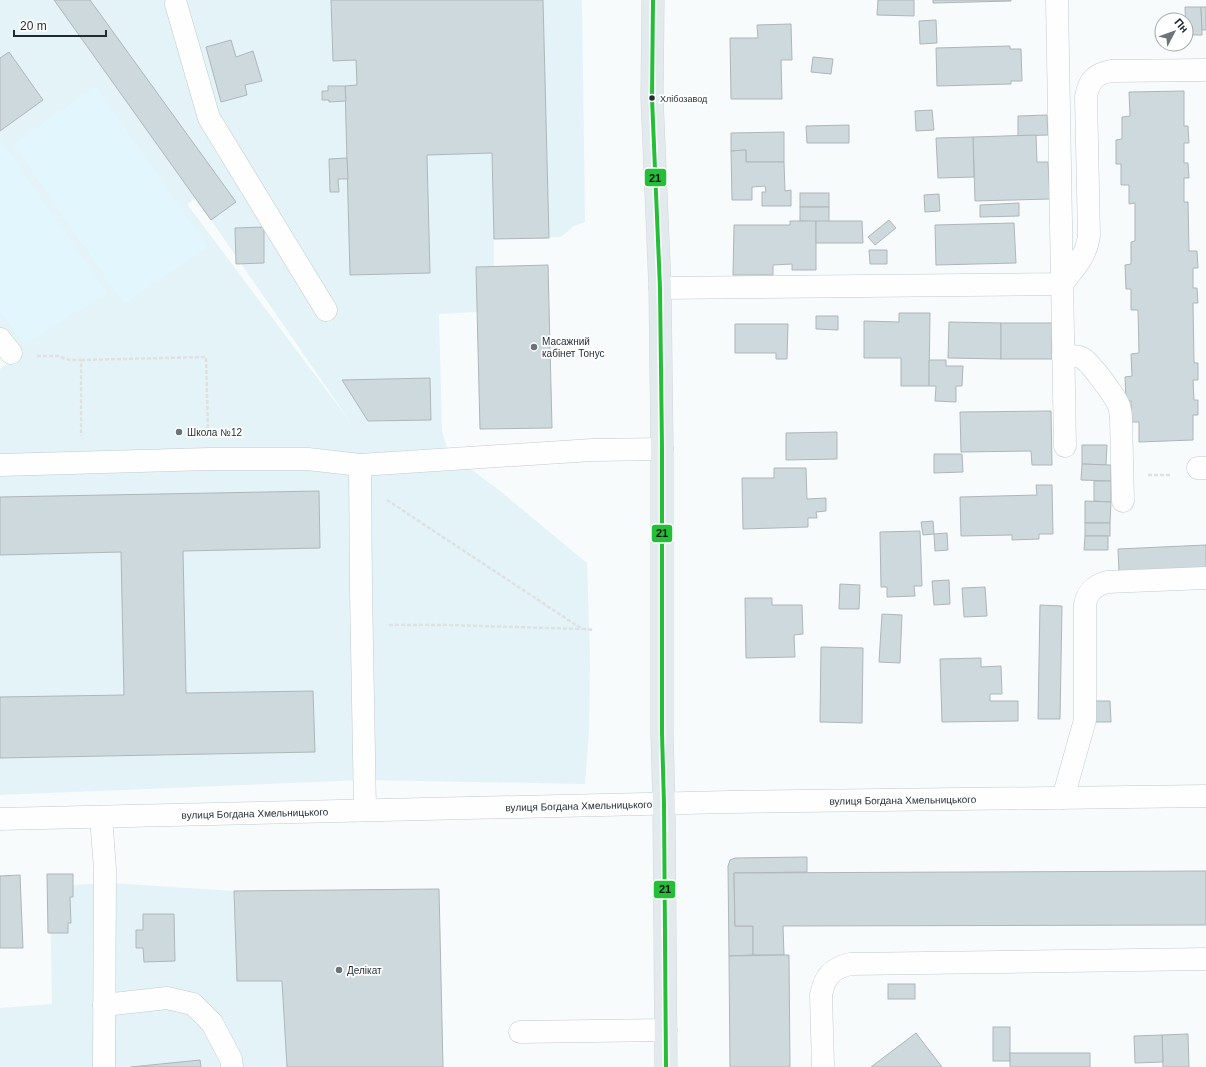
<svg xmlns="http://www.w3.org/2000/svg" width="1206" height="1067" viewBox="0 0 1206 1067" font-family="Helvetica,sans-serif">
<style>
.built{fill:#e4f3f8;fill-rule:evenodd}
.green{fill:#e1f6fd}
.building{fill:#ced9dd;stroke:#aeb6b9}
.lines{fill:none;stroke-linecap:round;stroke-linejoin:round}
.minor-casing{stroke:#c3cbcd;stroke-width:23}
.major-casing{stroke:#d3d7d9;stroke-width:23}
.path{stroke:#dfe1e1;stroke-width:2.5;stroke-dasharray:4 2;stroke-linecap:butt}
.minor{stroke:#fefeff;stroke-width:22}
.major{stroke:#e2eaed;stroke-width:22}
.bus-1-casing{stroke:#fff;stroke-width:7}
.bus-1{stroke:#22bf37;stroke-width:4}
.bus-dot{fill:#1f2b30;stroke:#fff;stroke-width:1.5}
.poi-dot{fill:#6b7477;stroke:#fff;stroke-width:1.5}
.labels{text-anchor:middle;stroke-width:3.5;stroke-linejoin:round;paint-order:stroke}
.bus-label{font-size:9px;fill:#1f2b30;stroke:#fff;text-anchor:start}
.poi-label{font-size:10px;fill:#1f2b30;stroke:#fff;text-anchor:start}
.street-label{font-size:10px;fill:#1f2b30;stroke:#fff}
.line-badge{stroke:#fff;stroke-width:1.5}
.pale-badge-label{font-size:11px;text-anchor:middle;font-weight:bold;fill:#111}
</style>
<rect width="100%" height="100%" fill="#f7fbfc"/>
<g class="built">
<path d="M 0,0 L 582,0 L 585,222 L 574,226 L 561,237 L 494,239 L 494,266 L 476,267 L 477,312 L 439,314 L 442,430 L 448,452 L 500,491 L 587,563 L 590,658 L 589,731 L 585,784 L 365,780 L 0,795 L 0,369 L 7,364 L 0,355 ZM 196,198 L 211,220 L 351,423 L 187,204 Z"/>
<path d="M 110,883 L 234,891 L 237,981 L 282,981 L 287,1067 L 0,1067 L 0,1008 L 52,1004 L 50,886 Z"/>
</g>
<g class="green">
<path d="M 96,86 L 208,247 L 124,304 L 13,144 Z"/>
<path d="M 1,140 L 107,293 L 25,344 L 0,312 L 0,141 Z"/>
</g>
<g class="building">
<path d="M 54,0 L 90,0 L 236,202 L 211,220 Z"/>
<path d="M 331,0 L 543,0 L 549,238 L 494,239 L 492,153 L 427,155 L 430,273 L 350,275 L 345,86 L 357,85 L 356,60 L 333,61 Z"/>
<path d="M 878,0 L 914,0 L 914,16 L 877,15 Z"/>
<path d="M 933,0 L 1011,0 L 1011,1 L 933,3 Z"/>
<path d="M 1185,7 L 1201,7 L 1202,35 L 1186,35 Z"/>
<path d="M 1201,7 L 1206,7 L 1206,30 L 1202,30 Z"/>
<path d="M 936,20 L 937,43 L 920,44 L 919,21 Z"/>
<path d="M 791,24 L 792,60 L 781,60 L 782,99 L 731,99 L 730,38 L 758,38 L 757,25 Z"/>
<path d="M 231,40 L 236,57 L 253,51 L 262,81 L 245,85 L 247,95 L 221,102 L 206,47 Z"/>
<path d="M 1010,46 L 1010,49 L 1021,49 L 1022,81 L 1011,81 L 1011,84 L 937,86 L 936,48 Z"/>
<path d="M 9,52 L 43,100 L 0,131 L 0,58 Z"/>
<path d="M 813,57 L 833,59 L 831,74 L 811,72 Z"/>
<path d="M 328,86 L 345,86 L 346,101 L 329,102 L 329,100 L 322,100 L 322,91 L 328,91 Z"/>
<path d="M 1184,91 L 1184,126 L 1188,126 L 1189,143 L 1184,143 L 1184,163 L 1188,163 L 1189,178 L 1184,178 L 1184,202 L 1188,202 L 1189,251 L 1197,251 L 1198,268 L 1193,268 L 1193,288 L 1197,288 L 1198,303 L 1193,303 L 1194,363 L 1198,363 L 1198,380 L 1193,380 L 1194,400 L 1198,400 L 1198,415 L 1193,415 L 1193,440 L 1139,442 L 1139,422 L 1131,422 L 1131,401 L 1126,401 L 1125,377 L 1132,376 L 1131,354 L 1139,353 L 1138,310 L 1131,310 L 1131,289 L 1126,289 L 1125,265 L 1131,264 L 1131,242 L 1135,241 L 1135,203 L 1129,204 L 1129,185 L 1121,185 L 1121,164 L 1116,164 L 1116,140 L 1122,139 L 1122,117 L 1130,116 L 1129,92 Z"/>
<path d="M 932,110 L 934,130 L 916,131 L 915,111 Z"/>
<path d="M 1047,115 L 1048,135 L 1018,136 L 1018,116 Z"/>
<path d="M 849,125 L 849,143 L 807,143 L 806,126 Z"/>
<path d="M 784,132 L 784,162 L 746,162 L 746,150 L 731,151 L 731,133 Z"/>
<path d="M 1036,135 L 1037,162 L 1048,162 L 1050,199 L 975,201 L 973,137 Z"/>
<path d="M 973,137 L 974,177 L 938,178 L 936,138 Z"/>
<path d="M 746,150 L 746,162 L 784,162 L 785,191 L 791,190 L 791,206 L 762,206 L 762,192 L 766,192 L 765,186 L 752,187 L 752,200 L 732,200 L 731,151 Z"/>
<path d="M 347,158 L 348,179 L 338,179 L 339,192 L 330,192 L 329,159 Z"/>
<rect x="800" y="193" width="29" height="14"/>
<path d="M 939,194 L 940,211 L 925,212 L 924,195 Z"/>
<path d="M 1019,203 L 1019,216 L 980,217 L 980,205 Z"/>
<path d="M 800,207 L 829,207 L 829,222 L 800,221 Z"/>
<path d="M 889,220 L 896,228 L 875,245 L 868,237 Z"/>
<path d="M 790,221 L 816,221 L 816,270 L 792,270 L 792,264 L 773,265 L 773,275 L 733,275 L 734,225 L 790,225 Z"/>
<path d="M 816,221 L 862,221 L 863,243 L 816,243 Z"/>
<path d="M 1014,223 L 1016,263 L 936,265 L 935,225 Z"/>
<path d="M 264,227 L 264,263 L 236,264 L 235,228 Z"/>
<path d="M 869,250 L 887,250 L 887,264 L 870,264 Z"/>
<path d="M 548,265 L 552,428 L 480,429 L 476,267 Z"/>
<path d="M 899,313 L 930,313 L 929,386 L 901,386 L 901,358 L 864,358 L 864,321 L 899,322 Z"/>
<path d="M 816,316 L 838,316 L 838,330 L 816,329 Z"/>
<path d="M 949,322 L 1001,323 L 1001,359 L 948,358 Z"/>
<rect x="1001" y="323" width="51" height="36"/>
<path d="M 735,324 L 788,324 L 787,359 L 776,359 L 776,353 L 735,353 Z"/>
<path d="M 929,360 L 946,360 L 946,366 L 963,366 L 962,386 L 956,386 L 956,402 L 935,401 L 936,386 L 929,386 Z"/>
<path d="M 430,378 L 431,420 L 368,421 L 342,380 Z"/>
<path d="M 1051,411 L 1052,465 L 1032,465 L 1031,451 L 961,452 L 960,412 Z"/>
<path d="M 837,432 L 837,459 L 786,460 L 786,433 Z"/>
<path d="M 1082,445 L 1107,445 L 1106,465 L 1082,464 Z"/>
<path d="M 934,454 L 962,454 L 963,472 L 934,473 Z"/>
<path d="M 1082,464 L 1111,465 L 1111,481 L 1081,480 Z"/>
<path d="M 774,468 L 806,468 L 807,499 L 826,498 L 826,511 L 816,512 L 817,518 L 808,518 L 808,527 L 743,529 L 742,478 L 774,478 Z"/>
<path d="M 1094,481 L 1111,481 L 1111,502 L 1094,501 Z"/>
<path d="M 1036,485 L 1052,485 L 1053,534 L 1039,534 L 1039,539 L 1012,540 L 1012,535 L 961,536 L 960,497 L 1037,495 Z"/>
<path d="M 319,491 L 320,548 L 183,551 L 186,693 L 313,691 L 315,752 L 0,758 L 0,697 L 124,695 L 121,552 L 0,555 L 0,497 Z"/>
<path d="M 1085,501 L 1111,502 L 1110,523 L 1085,523 Z"/>
<path d="M 933,521 L 934,534 L 923,535 L 921,522 Z"/>
<rect x="1085" y="523" width="25" height="13"/>
<path d="M 920,531 L 922,586 L 914,586 L 915,596 L 887,597 L 887,587 L 881,587 L 880,532 Z"/>
<path d="M 947,533 L 948,550 L 935,551 L 934,534 Z"/>
<path d="M 1085,536 L 1108,536 L 1108,550 L 1084,550 Z"/>
<path d="M 1206,545 L 1206,568 L 1119,572 L 1118,549 Z"/>
<path d="M 949,580 L 950,604 L 934,605 L 932,581 Z"/>
<path d="M 840,584 L 860,585 L 859,609 L 839,609 Z"/>
<path d="M 985,587 L 987,616 L 964,617 L 962,588 Z"/>
<path d="M 745,598 L 772,598 L 772,605 L 802,605 L 803,634 L 794,635 L 795,657 L 746,658 Z"/>
<path d="M 1040,605 L 1062,606 L 1060,719 L 1038,719 Z"/>
<path d="M 882,614 L 902,615 L 900,663 L 879,662 Z"/>
<path d="M 821,647 L 863,648 L 862,723 L 820,722 Z"/>
<path d="M 981,658 L 981,667 L 1001,666 L 1002,694 L 990,694 L 990,701 L 1018,701 L 1018,721 L 942,722 L 940,659 Z"/>
<path d="M 1095,701 L 1110,701 L 1111,722 L 1095,722 Z"/>
<path d="M 807,857 L 807,872 L 734,873 L 735,926 L 753,926 L 753,955 L 729,956 L 728,866 L 730,860 L 735,858 Z"/>
<path d="M 1206,871 L 1206,925 L 783,926 L 784,955 L 753,955 L 753,926 L 735,926 L 734,873 Z"/>
<path d="M 47,874 L 73,874 L 73,897 L 70,897 L 71,923 L 68,923 L 68,933 L 48,933 Z"/>
<path d="M 20,875 L 23,948 L 0,948 L 0,876 Z"/>
<path d="M 439,889 L 443,1067 L 287,1067 L 282,981 L 237,981 L 234,891 Z"/>
<path d="M 143,914 L 174,914 L 175,961 L 144,962 L 143,948 L 136,948 L 136,930 L 143,930 Z"/>
<path d="M 789,955 L 790,1067 L 730,1067 L 729,956 Z"/>
<rect x="888" y="984" width="27" height="15"/>
<rect x="993" y="1027" width="17" height="34"/>
<path d="M 916,1033 L 942,1067 L 871,1067 Z"/>
<path d="M 1188,1034 L 1189,1067 L 1163,1067 L 1162,1035 Z"/>
<path d="M 1162,1035 L 1163,1062 L 1135,1063 L 1134,1036 Z"/>
<rect x="1010" y="1053" width="80" height="14"/>
<path d="M 200,1060 L 201,1067 L 131,1067 Z"/>
</g>
<g class="lines">
<g class="minor-casing">
<g id="minor">
<path d="M 1057,0 L 1065,446"/>
<path d="M 176,4 L 209,118 L 326,310"/>
<path d="M 660,288 L 1062,284 C 1074,268 1086,257 1089,236 L 1086,97 C 1089,80 1095,74 1111,71 L 1206,70"/>
<path d="M 0,339 L 11,353"/>
<path d="M 1063,356 C 1069,356 1076,355 1082,358 C 1090,362 1115,396 1119,406 C 1120,410 1121,414 1121,418 L 1123,501"/>
<path d="M 0,465 L 209,459 L 308,459 L 360,465 L 592,450 L 662,449"/>
<path d="M 360,465 L 361,590 L 365,810"/>
<path d="M 1198,468 L 1206,468"/>
<path d="M 1063,798 L 1085,720 L 1085,605 C 1087,592 1094,586 1107,582 L 1206,578"/>
<path d="M 101,817 L 105,869 L 104,1067"/>
<path id="s1" d="M 0,819 L 729,802 L 1206,796"/>
<path d="M 104,1005 L 167,998 L 193,1004 L 212,1023 L 231,1059 L 232,1067"/>
<path d="M 520,1032 L 666,1030"/>
<path d="M 823,1067 L 821,995 C 825,976 831,969 850,964 L 1206,959"/>
</g>
</g>
<g class="major-casing">
<path id="major" d="M 653,0 L 652,98 L 660,288 L 662,449 L 662,733 L 664,804 L 666,1067"/>
</g>
<g class="path">
<path d="M 37,356 L 58,356 L 70,360 L 81,360 L 81,436"/>
<path d="M 81,360 L 206,357 L 208,431"/>
<path d="M 1148,475 L 1171,475"/>
<path d="M 387,500 L 582,629 L 594,630"/>
<path d="M 389,625 L 447,625 L 582,629"/>
</g>
<use href="#minor" class="minor"/>
<use href="#major" class="major"/>
<g class="bus-1-casing">
<path id="bus-1" d="M 653,0 L 652,98 L 660,288 L 662,449 L 662,733 L 664,804 L 666,1067"/>
</g>
<use href="#bus-1" class="bus-1"/>
</g>
<circle class="bus-dot" cx="652" cy="98" r="3.5"/>
<g class="poi-dot">
<circle cx="534" cy="347" r="4"/>
<circle cx="179" cy="432" r="4"/>
<circle cx="339" cy="970" r="4"/>
</g>
<g class="labels">
<g class="bus-label">
<text x="660" y="102">Хлібозавод</text>
</g>
<g class="poi-label">
<text x="542" y="345">Масажний<tspan x="542" dy="12">кабінет Тонус</tspan></text>
<text x="187" y="436">Школа №12</text>
<text x="347" y="974">Делікат</text>
</g>
<g class="street-label">
<text dy="4" stroke="none"><textPath href="#s1" startOffset="903">вулиця Богдана Хмельницького</textPath></text>
<text dy="4" stroke="none"><textPath href="#s1" startOffset="579">вулиця Богдана Хмельницького</textPath></text>
<text dy="4" stroke="none"><textPath href="#s1" startOffset="255">вулиця Богдана Хмельницького</textPath></text>
</g>
</g>
<g class="line-badge">
<rect x="644" y="168" width="23" height="19" rx="4" fill="#22bf37"/>
<rect x="651" y="524" width="22" height="19" rx="4" fill="#22bf37"/>
<rect x="653" y="880" width="23" height="19" rx="4" fill="#22bf37"/>
</g>
<g class="pale-badge-label">
<text x="655" y="182">21</text>
<text x="662" y="537">21</text>
<text x="665" y="893">21</text>
</g>
<g transform="translate(1174 32) rotate(49)"><circle r="19" fill="#ffffff" stroke="#a5aaac"/>
<path d="M0-3L7 15L0 10L-7 15Z" fill="#6b7477"/>
<text y="-6" font-size="11" font-weight="bold" text-anchor="middle" fill="#1f2b30">Пн</text>
</g>
<path d="M14 30v6h92v-6" fill="none" stroke="#1f2b30" stroke-width="2"/>
<text x="20" y="30" font-size="12" fill="#1f2b30" stroke="#ffffff" stroke-width="3" paint-order="stroke">20 m</text>
</svg>
